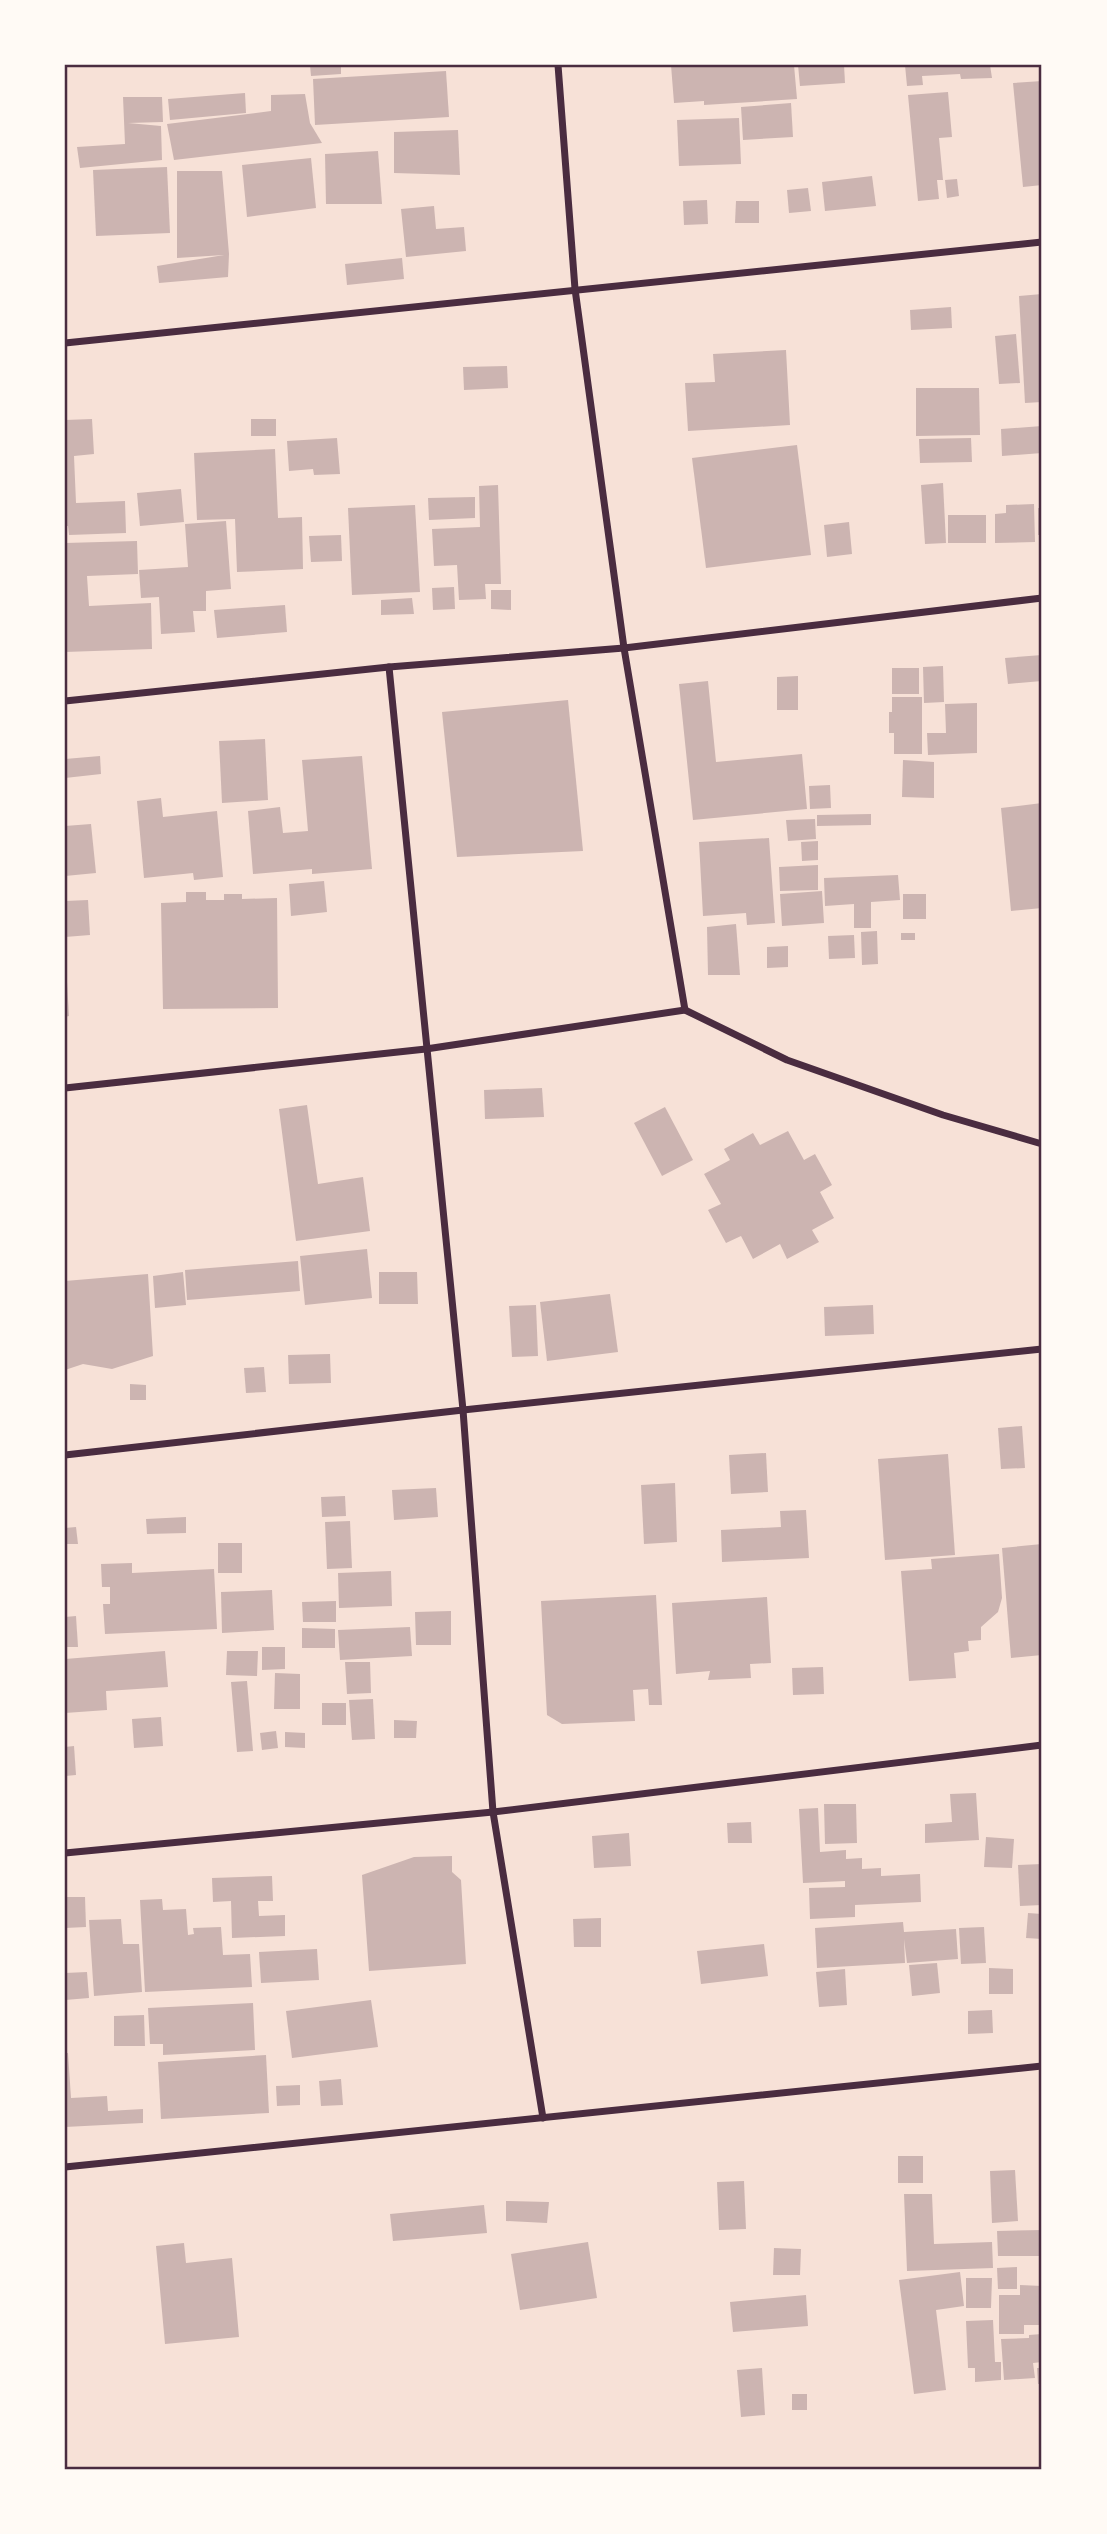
<svg xmlns="http://www.w3.org/2000/svg" width="1107" height="2534" viewBox="0 0 1107 2534" font-family="Inter,sans-serif">
<style>
.building{fill:#ccb4b1}
.lines{fill:none;stroke-linecap:round;stroke-linejoin:round}
.minor{stroke:#4a2c40;stroke-width:7}
.neatline{fill:none;stroke:#4a2c40;stroke-width:2.5}
</style>
<rect width="100%" height="100%" fill="#f7e1d7"/>
<g class="building">
<path d="M 310,65 L 341,65 L 341,74 L 311,76 Z"/>
<path d="M 671,65 L 794,65 L 797,99 L 704,105 L 704,101 L 674,103 Z"/>
<path d="M 798,65 L 844,65 L 845,83 L 800,86 Z"/>
<path d="M 905,65 L 990,65 L 992,78 L 961,79 L 960,74 L 922,76 L 923,85 L 907,86 Z"/>
<path d="M 446,71 L 449,117 L 315,125 L 313,79 Z"/>
<path d="M 1042,81 L 1042,185 L 1023,187 L 1013,83 Z"/>
<path d="M 948,92 L 952,137 L 939,138 L 943,180 L 937,180 L 939,199 L 918,201 L 908,95 Z"/>
<path d="M 245,93 L 246,113 L 170,120 L 168,99 Z"/>
<path d="M 305,94 L 310,123 L 322,143 L 174,160 L 167,124 L 271,111 L 271,95 Z"/>
<path d="M 123,97 L 162,97 L 163,122 L 128,123 L 161,126 L 162,160 L 80,168 L 77,147 L 125,144 Z"/>
<path d="M 791,103 L 793,137 L 743,140 L 741,107 Z"/>
<path d="M 739,118 L 741,164 L 679,166 L 677,120 Z"/>
<path d="M 458,130 L 460,175 L 394,173 L 394,132 Z"/>
<path d="M 378,151 L 382,204 L 326,204 L 325,154 Z"/>
<path d="M 311,158 L 316,208 L 247,217 L 242,165 Z"/>
<path d="M 167,167 L 170,233 L 96,236 L 93,170 Z"/>
<path d="M 177,171 L 222,171 L 229,254 L 228,277 L 159,283 L 157,266 L 224,255 L 177,258 Z"/>
<path d="M 872,176 L 876,206 L 825,211 L 822,182 Z"/>
<path d="M 957,179 L 959,196 L 947,198 L 945,180 Z"/>
<path d="M 808,188 L 811,211 L 789,213 L 787,190 Z"/>
<path d="M 707,200 L 708,224 L 684,225 L 683,201 Z"/>
<path d="M 736,201 L 759,201 L 759,223 L 735,223 Z"/>
<path d="M 434,206 L 436,229 L 464,227 L 466,251 L 406,257 L 401,209 Z"/>
<path d="M 402,258 L 404,279 L 347,285 L 345,264 Z"/>
<path d="M 1042,294 L 1042,402 L 1025,403 L 1019,296 Z"/>
<path d="M 951,307 L 952,328 L 911,330 L 910,310 Z"/>
<path d="M 1016,334 L 1020,383 L 999,384 L 995,336 Z"/>
<path d="M 786,350 L 790,425 L 688,431 L 685,383 L 715,382 L 713,354 Z"/>
<path d="M 507,366 L 508,388 L 464,390 L 463,367 Z"/>
<path d="M 916,388 L 979,388 L 980,435 L 916,436 Z"/>
<path d="M 92,419 L 94,454 L 74,456 L 76,503 L 125,501 L 126,533 L 69,535 L 68,526 L 65,526 L 65,420 Z"/>
<rect x="251" y="419" width="25" height="17"/>
<path d="M 1042,426 L 1042,453 L 1002,456 L 1001,429 Z"/>
<path d="M 337,438 L 340,474 L 314,475 L 313,469 L 289,471 L 287,441 Z"/>
<path d="M 971,438 L 972,462 L 920,463 L 919,439 Z"/>
<path d="M 797,445 L 811,555 L 706,568 L 692,458 Z"/>
<path d="M 275,449 L 278,518 L 302,517 L 303,569 L 237,572 L 235,519 L 197,520 L 194,453 Z"/>
<path d="M 943,483 L 946,543 L 925,544 L 921,485 Z"/>
<path d="M 498,485 L 501,584 L 485,584 L 486,599 L 459,600 L 457,565 L 434,566 L 432,529 L 480,527 L 479,486 Z"/>
<path d="M 181,489 L 184,522 L 140,526 L 137,493 Z"/>
<path d="M 475,497 L 475,518 L 429,520 L 428,498 Z"/>
<path d="M 1034,504 L 1035,542 L 995,543 L 995,514 L 1006,513 L 1006,505 Z"/>
<path d="M 415,505 L 420,592 L 352,595 L 348,508 Z"/>
<rect x="1038" y="508" width="4" height="27"/>
<rect x="948" y="515" width="38" height="28"/>
<path d="M 226,521 L 231,589 L 206,591 L 206,611 L 193,611 L 195,632 L 161,634 L 159,597 L 141,598 L 139,570 L 188,567 L 185,524 Z"/>
<path d="M 849,522 L 852,554 L 827,557 L 824,525 Z"/>
<path d="M 341,535 L 342,561 L 311,562 L 309,536 Z"/>
<path d="M 137,541 L 138,574 L 87,576 L 89,606 L 151,603 L 152,649 L 65,652 L 65,543 Z"/>
<path d="M 454,587 L 455,609 L 433,610 L 432,588 Z"/>
<path d="M 491,590 L 511,590 L 511,610 L 491,609 Z"/>
<path d="M 412,598 L 414,614 L 381,615 L 381,600 Z"/>
<path d="M 285,605 L 287,632 L 217,638 L 214,610 Z"/>
<path d="M 1042,655 L 1042,681 L 1008,684 L 1005,658 Z"/>
<path d="M 943,666 L 944,702 L 924,703 L 923,667 Z"/>
<rect x="892" y="668" width="27" height="26"/>
<path d="M 798,676 L 798,710 L 777,710 L 777,677 Z"/>
<path d="M 708,681 L 716,762 L 802,754 L 807,809 L 693,820 L 679,684 Z"/>
<path d="M 892,697 L 922,697 L 922,754 L 894,754 L 894,733 L 889,733 L 889,712 L 892,712 Z"/>
<path d="M 568,700 L 583,851 L 457,857 L 442,712 Z"/>
<path d="M 977,703 L 977,753 L 928,755 L 927,733 L 946,733 L 945,704 Z"/>
<path d="M 265,739 L 268,800 L 222,803 L 219,741 Z"/>
<path d="M 100,756 L 101,774 L 65,778 L 65,759 Z"/>
<path d="M 362,756 L 372,869 L 312,874 L 312,869 L 253,874 L 248,811 L 280,807 L 283,833 L 308,831 L 302,760 Z"/>
<path d="M 903,760 L 934,762 L 934,798 L 902,797 Z"/>
<path d="M 830,785 L 831,808 L 810,809 L 809,786 Z"/>
<path d="M 161,798 L 163,817 L 217,811 L 223,877 L 194,880 L 193,873 L 144,878 L 137,801 Z"/>
<path d="M 1042,803 L 1042,908 L 1011,911 L 1001,808 Z"/>
<path d="M 871,814 L 871,825 L 817,826 L 817,815 Z"/>
<path d="M 815,819 L 816,839 L 788,841 L 786,820 Z"/>
<path d="M 91,824 L 96,873 L 65,876 L 65,826 Z"/>
<path d="M 769,838 L 775,923 L 747,925 L 746,913 L 703,916 L 699,842 Z"/>
<path d="M 818,841 L 818,860 L 802,861 L 801,842 Z"/>
<path d="M 818,865 L 818,890 L 780,891 L 779,867 Z"/>
<path d="M 898,875 L 900,900 L 871,902 L 871,928 L 854,928 L 854,904 L 825,906 L 824,878 Z"/>
<path d="M 324,881 L 327,912 L 291,916 L 289,884 Z"/>
<path d="M 822,891 L 824,923 L 782,926 L 780,894 Z"/>
<path d="M 186,892 L 206,892 L 206,900 L 224,900 L 224,894 L 242,894 L 242,899 L 277,898 L 278,1008 L 163,1009 L 161,903 L 186,902 Z"/>
<rect x="903" y="894" width="23" height="25"/>
<path d="M 88,900 L 90,935 L 65,937 L 65,901 Z"/>
<path d="M 736,924 L 740,975 L 708,975 L 707,927 Z"/>
<path d="M 877,931 L 878,964 L 862,965 L 861,932 Z"/>
<rect x="901" y="933" width="14" height="7"/>
<path d="M 854,935 L 855,958 L 829,959 L 828,936 Z"/>
<path d="M 788,946 L 788,967 L 767,968 L 767,947 Z"/>
<path d="M 65,982 L 67,982 L 69,1016 L 65,1017 Z"/>
<path d="M 542,1088 L 544,1117 L 485,1119 L 484,1090 Z"/>
<path d="M 307,1105 L 318,1184 L 363,1177 L 370,1231 L 296,1241 L 279,1109 Z"/>
<path d="M 665,1107 L 693,1160 L 662,1176 L 634,1123 Z"/>
<path d="M 788,1131 L 804,1160 L 815,1154 L 832,1185 L 820,1192 L 834,1218 L 812,1230 L 819,1242 L 787,1259 L 780,1244 L 753,1259 L 741,1236 L 726,1243 L 708,1210 L 721,1204 L 704,1174 L 730,1160 L 724,1149 L 753,1133 L 760,1145 Z"/>
<path d="M 367,1249 L 372,1298 L 305,1305 L 300,1256 Z"/>
<path d="M 298,1261 L 300,1291 L 187,1300 L 185,1270 Z"/>
<path d="M 183,1272 L 186,1305 L 155,1308 L 153,1276 Z"/>
<path d="M 379,1272 L 417,1272 L 418,1304 L 379,1304 Z"/>
<path d="M 148,1274 L 153,1356 L 112,1369 L 83,1364 L 65,1370 L 65,1281 Z"/>
<path d="M 610,1294 L 618,1352 L 547,1361 L 540,1302 Z"/>
<path d="M 536,1305 L 538,1356 L 512,1357 L 509,1306 Z"/>
<path d="M 873,1305 L 874,1334 L 825,1336 L 824,1307 Z"/>
<path d="M 330,1354 L 331,1383 L 289,1384 L 288,1355 Z"/>
<path d="M 264,1367 L 266,1392 L 246,1393 L 244,1368 Z"/>
<path d="M 130,1384 L 146,1385 L 146,1400 L 130,1400 Z"/>
<path d="M 1022,1426 L 1025,1468 L 1001,1469 L 998,1428 Z"/>
<path d="M 766,1453 L 768,1492 L 731,1494 L 729,1455 Z"/>
<path d="M 948,1454 L 955,1555 L 885,1560 L 878,1459 Z"/>
<path d="M 675,1483 L 677,1542 L 644,1544 L 641,1485 Z"/>
<path d="M 436,1488 L 438,1517 L 394,1520 L 392,1490 Z"/>
<path d="M 345,1496 L 346,1516 L 322,1517 L 321,1497 Z"/>
<path d="M 806,1510 L 809,1558 L 722,1562 L 721,1530 L 781,1527 L 780,1511 Z"/>
<path d="M 186,1517 L 186,1533 L 147,1534 L 146,1519 Z"/>
<path d="M 350,1521 L 352,1568 L 327,1569 L 325,1522 Z"/>
<path d="M 76,1527 L 78,1544 L 65,1544 L 65,1528 Z"/>
<rect x="218" y="1543" width="24" height="30"/>
<path d="M 1042,1544 L 1042,1655 L 1011,1658 L 1002,1548 Z"/>
<path d="M 999,1554 L 1002,1598 L 998,1612 L 981,1627 L 981,1640 L 968,1641 L 969,1651 L 954,1653 L 956,1678 L 909,1681 L 901,1571 L 932,1569 L 931,1559 Z"/>
<path d="M 132,1563 L 132,1573 L 214,1569 L 217,1629 L 105,1634 L 103,1604 L 110,1604 L 110,1587 L 102,1587 L 101,1564 Z"/>
<path d="M 391,1571 L 392,1606 L 339,1608 L 338,1573 Z"/>
<path d="M 272,1590 L 274,1630 L 222,1633 L 221,1592 Z"/>
<path d="M 656,1595 L 662,1705 L 649,1705 L 648,1689 L 633,1690 L 635,1721 L 562,1724 L 547,1715 L 541,1601 Z"/>
<path d="M 767,1597 L 771,1663 L 750,1664 L 751,1678 L 708,1680 L 710,1671 L 676,1674 L 672,1603 Z"/>
<path d="M 336,1601 L 336,1622 L 303,1622 L 302,1602 Z"/>
<path d="M 451,1611 L 451,1645 L 416,1645 L 415,1612 Z"/>
<path d="M 76,1616 L 78,1647 L 65,1647 L 65,1617 Z"/>
<path d="M 410,1627 L 412,1656 L 340,1660 L 338,1630 Z"/>
<path d="M 302,1628 L 335,1629 L 335,1648 L 302,1648 Z"/>
<path d="M 262,1647 L 285,1647 L 285,1669 L 262,1670 Z"/>
<path d="M 165,1651 L 168,1687 L 106,1691 L 107,1710 L 65,1713 L 65,1659 Z"/>
<path d="M 227,1651 L 258,1651 L 257,1676 L 226,1675 Z"/>
<path d="M 345,1662 L 370,1662 L 371,1693 L 347,1694 Z"/>
<path d="M 823,1667 L 824,1694 L 793,1695 L 792,1668 Z"/>
<path d="M 275,1673 L 300,1674 L 300,1709 L 274,1709 Z"/>
<path d="M 247,1681 L 253,1751 L 237,1752 L 231,1682 Z"/>
<path d="M 373,1699 L 375,1739 L 352,1740 L 349,1700 Z"/>
<rect x="322" y="1703" width="24" height="22"/>
<path d="M 161,1717 L 163,1746 L 134,1748 L 132,1719 Z"/>
<path d="M 394,1720 L 417,1721 L 416,1738 L 394,1738 Z"/>
<path d="M 276,1731 L 278,1748 L 262,1750 L 260,1733 Z"/>
<path d="M 285,1732 L 305,1733 L 305,1748 L 285,1747 Z"/>
<path d="M 74,1746 L 76,1775 L 65,1776 L 65,1747 Z"/>
<path d="M 976,1793 L 979,1840 L 925,1843 L 925,1824 L 952,1822 L 950,1794 Z"/>
<path d="M 824,1804 L 856,1804 L 857,1843 L 825,1844 Z"/>
<path d="M 818,1808 L 820,1852 L 846,1850 L 846,1859 L 862,1858 L 862,1869 L 881,1868 L 881,1876 L 920,1874 L 921,1902 L 855,1905 L 855,1917 L 810,1919 L 809,1888 L 845,1887 L 845,1881 L 803,1883 L 799,1809 Z"/>
<path d="M 751,1822 L 752,1843 L 728,1843 L 727,1823 Z"/>
<path d="M 629,1833 L 631,1866 L 594,1868 L 592,1836 Z"/>
<path d="M 986,1837 L 1014,1839 L 1012,1868 L 984,1867 Z"/>
<path d="M 452,1856 L 452,1872 L 461,1880 L 466,1964 L 369,1971 L 362,1875 L 414,1857 Z"/>
<path d="M 1042,1864 L 1042,1905 L 1020,1906 L 1018,1865 Z"/>
<path d="M 272,1876 L 273,1901 L 258,1901 L 259,1916 L 285,1915 L 285,1936 L 232,1938 L 231,1901 L 213,1902 L 212,1878 Z"/>
<path d="M 65,1897 L 85,1897 L 86,1927 L 65,1928 Z"/>
<path d="M 162,1899 L 163,1910 L 186,1909 L 188,1935 L 194,1934 L 193,1928 L 221,1927 L 223,1955 L 250,1954 L 252,1987 L 145,1992 L 140,1900 Z"/>
<path d="M 1028,1913 L 1042,1914 L 1042,1939 L 1026,1938 Z"/>
<path d="M 601,1918 L 601,1947 L 574,1947 L 573,1919 Z"/>
<path d="M 121,1919 L 123,1944 L 139,1944 L 142,1992 L 94,1996 L 89,1920 Z"/>
<path d="M 903,1922 L 904,1932 L 956,1929 L 958,1959 L 907,1963 L 904,1939 L 905,1963 L 817,1968 L 815,1928 Z"/>
<path d="M 984,1927 L 986,1963 L 961,1964 L 959,1928 Z"/>
<path d="M 764,1944 L 768,1976 L 701,1984 L 697,1951 Z"/>
<path d="M 317,1949 L 319,1980 L 261,1983 L 259,1952 Z"/>
<path d="M 937,1963 L 940,1993 L 912,1996 L 909,1965 Z"/>
<path d="M 989,1968 L 1013,1969 L 1013,1994 L 989,1994 Z"/>
<path d="M 845,1969 L 847,2005 L 819,2007 L 816,1972 Z"/>
<path d="M 87,1972 L 89,1998 L 65,2000 L 65,1973 Z"/>
<path d="M 371,2000 L 378,2047 L 292,2058 L 286,2011 Z"/>
<path d="M 253,2003 L 255,2050 L 163,2055 L 163,2044 L 150,2044 L 148,2008 Z"/>
<path d="M 992,2010 L 993,2033 L 968,2034 L 968,2011 Z"/>
<path d="M 144,2015 L 145,2046 L 114,2046 L 114,2016 Z"/>
<path d="M 65,2053 L 68,2053 L 71,2098 L 107,2096 L 108,2111 L 143,2109 L 143,2123 L 65,2127 Z"/>
<path d="M 266,2055 L 269,2113 L 161,2119 L 158,2062 Z"/>
<path d="M 341,2079 L 343,2105 L 321,2106 L 319,2081 Z"/>
<path d="M 300,2085 L 300,2105 L 277,2106 L 276,2086 Z"/>
<rect x="898" y="2156" width="25" height="27"/>
<path d="M 1015,2170 L 1018,2221 L 992,2223 L 990,2171 Z"/>
<path d="M 744,2181 L 746,2229 L 719,2230 L 717,2182 Z"/>
<path d="M 904,2194 L 932,2194 L 934,2244 L 992,2242 L 993,2268 L 907,2271 Z"/>
<path d="M 506,2201 L 549,2202 L 547,2223 L 506,2221 Z"/>
<path d="M 484,2205 L 487,2233 L 393,2241 L 390,2214 Z"/>
<path d="M 1042,2230 L 1042,2256 L 998,2256 L 997,2231 Z"/>
<path d="M 588,2242 L 597,2298 L 520,2310 L 511,2254 Z"/>
<path d="M 184,2243 L 186,2263 L 232,2258 L 239,2337 L 165,2344 L 156,2246 Z"/>
<path d="M 774,2248 L 801,2249 L 800,2275 L 773,2275 Z"/>
<path d="M 1017,2267 L 1017,2289 L 998,2289 L 997,2268 Z"/>
<path d="M 960,2272 L 964,2306 L 936,2310 L 946,2390 L 914,2394 L 899,2280 Z"/>
<path d="M 966,2278 L 992,2278 L 991,2308 L 966,2308 Z"/>
<path d="M 1020,2285 L 1042,2286 L 1042,2325 L 1024,2325 L 1024,2334 L 999,2334 L 999,2295 L 1020,2295 Z"/>
<path d="M 806,2295 L 808,2326 L 733,2332 L 730,2302 Z"/>
<path d="M 993,2320 L 995,2362 L 1001,2362 L 1001,2380 L 975,2382 L 975,2368 L 968,2368 L 966,2321 Z"/>
<path d="M 1042,2334 L 1042,2362 L 1033,2363 L 1035,2378 L 1004,2380 L 1001,2339 L 1029,2338 L 1029,2335 Z"/>
<path d="M 762,2368 L 765,2415 L 741,2417 L 737,2370 Z"/>
<path d="M 1037,2368 L 1042,2368 L 1042,2384 L 1038,2384 Z"/>
<rect x="792" y="2394" width="15" height="16"/>
</g>
<g class="lines">
<g class="minor">
<path d="M 558,65 L 575,289 L 624,648 L 685,1010"/>
<path d="M 65,343 L 1042,242"/>
<path d="M 389,667 L 463,1410 L 493,1812 L 543,2118"/>
<path d="M 65,701 L 389,667 L 624,648 L 1042,598"/>
<path d="M 65,1088 L 426,1049 L 685,1010 L 787,1060 L 943,1115 L 1042,1144"/>
<path d="M 65,1455 L 463,1410 L 1042,1349"/>
<path d="M 65,1853 L 493,1812 L 1042,1745"/>
<path d="M 65,2167 L 1042,2066"/>
</g>
</g>
<rect width="1107" height="2534" fill="none" stroke="#fffaf5" stroke-width="133"/>
<rect x="66" y="66" width="974" height="2402" class="neatline"/>
</svg>
